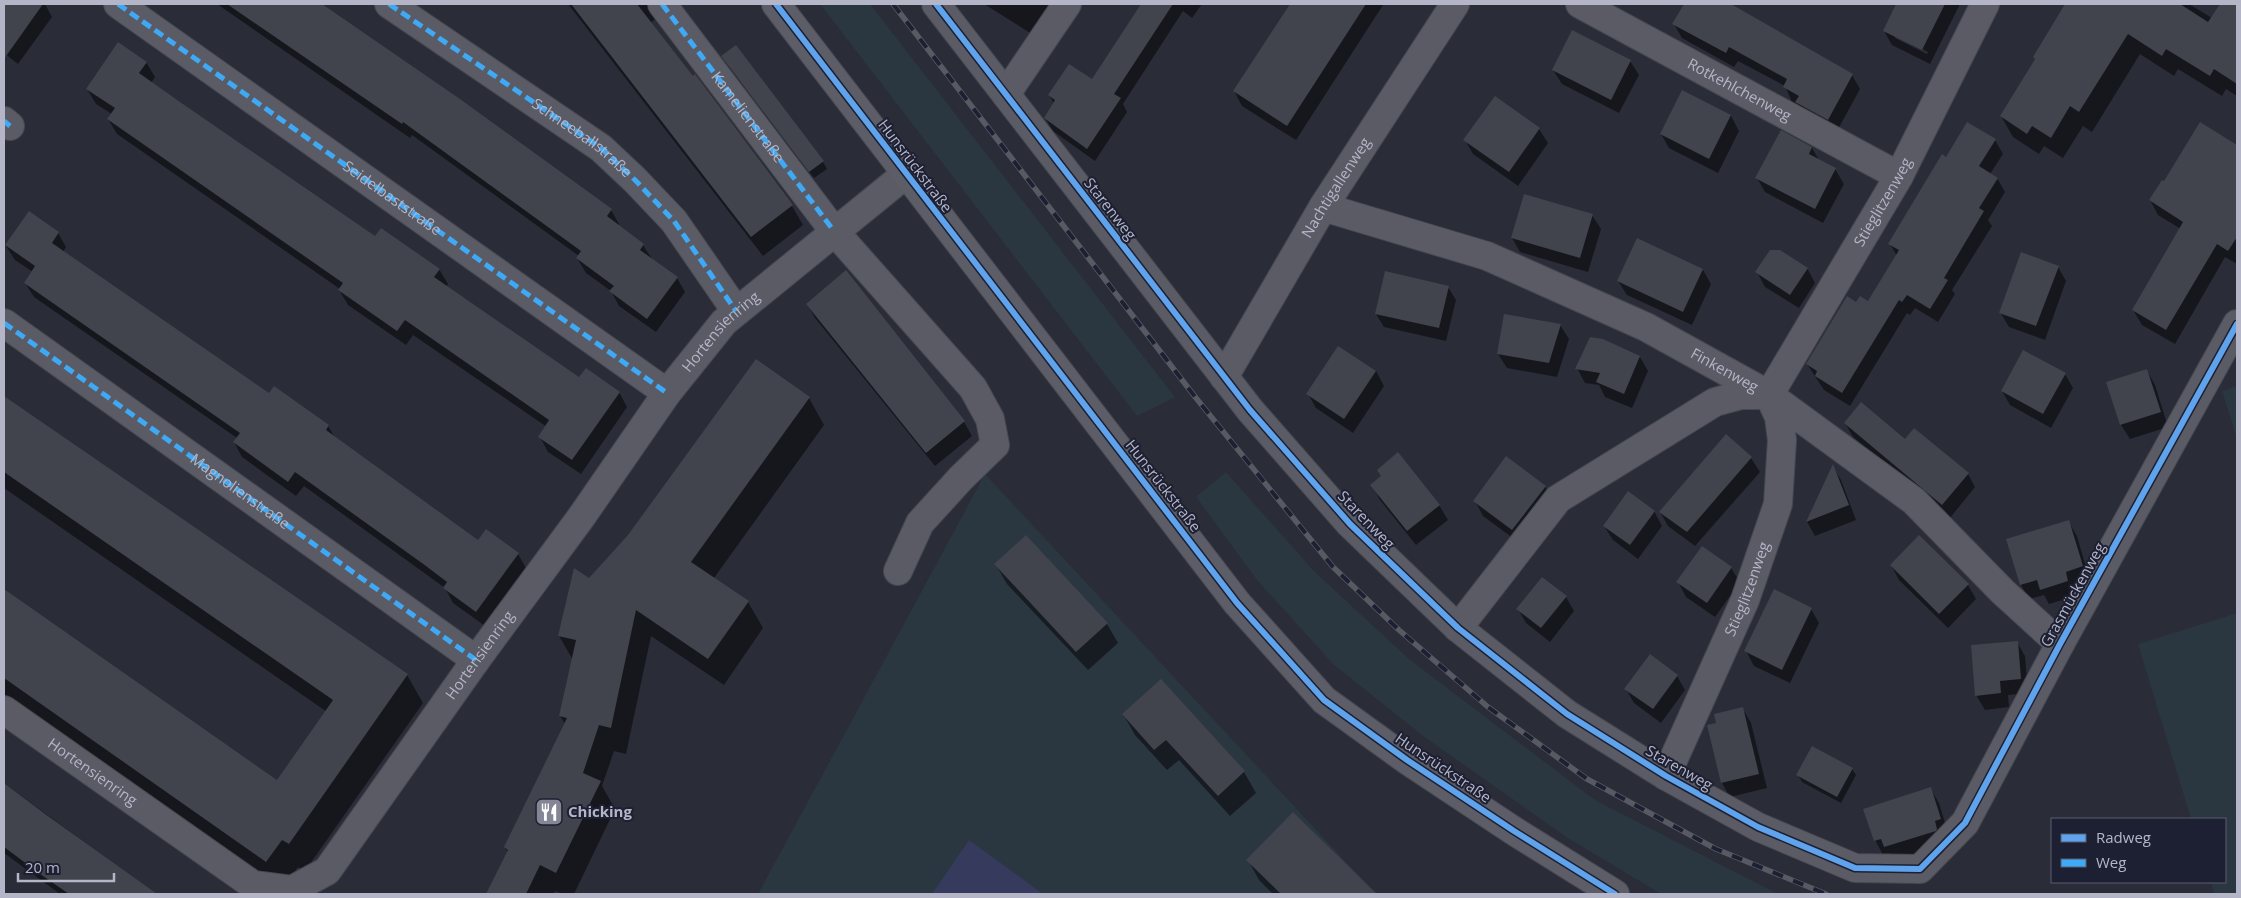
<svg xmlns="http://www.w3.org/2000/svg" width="2241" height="898" viewBox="0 0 2241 898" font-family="'Open Sans',sans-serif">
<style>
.green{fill:#2a3640}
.water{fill:#363b5e}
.shadow{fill:#0007;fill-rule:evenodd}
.building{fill:#41434d}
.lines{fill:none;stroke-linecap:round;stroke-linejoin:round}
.minor-casing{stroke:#464850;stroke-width:30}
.major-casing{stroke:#484954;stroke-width:30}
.minor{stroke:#5a5b65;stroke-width:28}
.major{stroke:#5c5d67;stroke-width:28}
.rail-casing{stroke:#585a63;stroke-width:5.5}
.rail{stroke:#1d2032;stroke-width:4;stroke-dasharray:11;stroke-linecap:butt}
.quiet{stroke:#3fa9f5;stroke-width:5;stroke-dasharray:10 5;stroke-linecap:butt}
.cycleway-casing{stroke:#1d2032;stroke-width:9}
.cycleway{stroke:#60a3ed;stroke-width:6}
.labels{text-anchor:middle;stroke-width:4;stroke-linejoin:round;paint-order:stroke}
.street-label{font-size:15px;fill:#b4b6c8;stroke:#1d2032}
.poi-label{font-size:15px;font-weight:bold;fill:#b4b6c8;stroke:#1d2032;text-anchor:start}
</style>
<rect width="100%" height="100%" fill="#2a2c37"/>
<g class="green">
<path d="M 820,4 L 870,4 L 1175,397 L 1137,416 Z"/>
<path d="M 2237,386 L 2237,439 L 2222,391 Z"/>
<path d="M 1226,472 L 1314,571 L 1409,659 L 1595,800 L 1778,894 L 1661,894 L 1566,837 L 1423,736 L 1333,664 L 1257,580 L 1196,497 Z"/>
<path d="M 985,474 L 1376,894 L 758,894 Z"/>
<path d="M 2237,613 L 2237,893 L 2214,894 L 2211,882 L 2225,882 L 2225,819 L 2191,819 L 2138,644 Z"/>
</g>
<path class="water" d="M 969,840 L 1043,894 L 932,894 Z"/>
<g class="shadow">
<path d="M 4,4 L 45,4 L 52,17 L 18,64 L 4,53 Z"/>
<path d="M 217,4 L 320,4 L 460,100 L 611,210 L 619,224 L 618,226 L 643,245 L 652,259 L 677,278 L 685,292 L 656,332 L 619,306 L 611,291 L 586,273 L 577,258 L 579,256 L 412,135 L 410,138 Z"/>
<path d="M 568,4 L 677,4 L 650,23 L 792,206 L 803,225 L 763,256 Z"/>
<path d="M 984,4 L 1056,4 L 1035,36 Z"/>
<path d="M 1143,4 L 1202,4 L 1192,18 L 1183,11 L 1123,104 L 1127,112 L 1095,161 L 1053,131 L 1045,118 L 1054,104 L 1050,96 L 1092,81 Z"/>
<path d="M 1292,4 L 1383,5 L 1296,140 L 1242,106 L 1234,91 Z"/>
<path d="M 1685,4 L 1718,4 L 1852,75 L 1860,89 L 1836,133 L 1805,117 L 1798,105 L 1792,102 L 1785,86 L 1738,61 L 1734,67 L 1682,38 L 1674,24 Z"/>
<path d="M 1897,4 L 1960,4 L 1930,64 L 1892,45 L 1884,31 ZM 1895,35 L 1928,52 L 1927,54 L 1895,38 Z"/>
<path d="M 2079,4 L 2189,4 L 2212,18 L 2221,4 L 2237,4 L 2237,96 L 2226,89 L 2222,96 L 2178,69 L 2174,76 L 2140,54 L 2092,132 L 2083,126 L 2063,158 L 2044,146 L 2039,154 L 2013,137 L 2001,116 Z"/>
<path d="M 1630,61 L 1639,75 L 1619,113 L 1562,84 L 1553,70 Z"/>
<path d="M 146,62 L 155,77 L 151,83 L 376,238 L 439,269 L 448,284 L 446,287 L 580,379 L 619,392 L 627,407 L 581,474 L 548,452 L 540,437 L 547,427 L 413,335 L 406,345 L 348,305 L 339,290 L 340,289 L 117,134 L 108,119 L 112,114 L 96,104 L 87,89 Z"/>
<path d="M 726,63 L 823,162 L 827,169 L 814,178 Z"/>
<path d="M 1682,92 L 1731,116 L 1739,131 L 1718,173 L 1669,148 L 1661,134 Z"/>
<path d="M 2201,124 L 2237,146 L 2237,264 L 2225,257 L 2175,344 L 2142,325 L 2133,310 L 2181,229 L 2158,215 L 2150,200 L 2164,183 Z"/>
<path d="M 1539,129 L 1548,143 L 1518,186 L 1473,154 L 1465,140 Z"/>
<path d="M 1995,140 L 2003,154 L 1990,174 L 1997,178 L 2005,192 L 1988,220 L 1992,226 L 1952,290 L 1955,294 L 1938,322 L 1915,308 L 1910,315 L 1907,313 L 1850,406 L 1824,390 L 1807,364 L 1857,304 L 1868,303 L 1897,256 L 1890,244 L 1947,159 Z"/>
<path d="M 1812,148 L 1819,160 L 1835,169 L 1844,184 L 1823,223 L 1765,192 L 1757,178 Z"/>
<path d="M 1592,215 L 1601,229 L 1588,272 L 1520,252 L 1512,238 Z"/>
<path d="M 58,233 L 66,247 L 63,252 L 269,395 L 328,426 L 336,439 L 478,542 L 518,554 L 526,568 L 485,626 L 453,603 L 445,588 L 304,486 L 296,496 L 242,457 L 234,442 L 237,438 L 34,297 L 25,283 L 33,272 L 15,260 L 6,246 Z"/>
<path d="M 2058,267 L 2066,281 L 2045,340 L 2009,327 L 2000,312 Z"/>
<path d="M 1807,268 L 1815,283 L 1799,308 L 1765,287 L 1757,272 Z"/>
<path d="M 1703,270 L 1711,284 L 1692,325 L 1627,295 L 1618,281 Z"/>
<path d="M 1448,287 L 1456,300 L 1446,341 L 1384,327 L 1376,314 Z"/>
<path d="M 807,304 L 964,422 L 972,436 L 935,466 L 815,318 Z"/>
<path d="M 1560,325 L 1569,339 L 1557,377 L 1507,368 L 1498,354 Z"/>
<path d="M 1640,357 L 1648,371 L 1632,408 L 1605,397 L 1599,385 L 1585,383 L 1577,368 Z"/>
<path d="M 1376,371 L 1384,386 L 1353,433 L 1316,408 L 1308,394 Z"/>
<path d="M 2147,371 L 2155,385 L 2168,427 L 2130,439 L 2121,425 L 2108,383 Z"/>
<path d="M 2065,374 L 2073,388 L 2051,428 L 2010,405 L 2002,391 Z"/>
<path d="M 4,397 L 407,675 L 423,703 L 305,871 L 298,867 L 283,889 L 4,694 L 4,590 L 278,781 L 327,712 L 4,488 Z"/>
<path d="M 809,398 L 824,425 L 714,578 L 748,602 L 763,628 L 724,685 L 651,636 L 626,754 L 614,751 L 602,786 L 615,809 L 574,894 L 562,894 L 555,891 L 554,894 L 488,894 L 508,853 L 505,847 L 565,724 L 560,716 L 573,660 L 559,636 L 589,580 Z"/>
<path d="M 1845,423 L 1905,441 L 1968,474 L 1975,487 L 1950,518 L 1853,437 Z"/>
<path d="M 1726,436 L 1751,458 L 1760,472 L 1695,546 L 1668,526 L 1660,512 Z"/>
<path d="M 1833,467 L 1841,480 L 1856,520 L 1815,536 L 1807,522 Z"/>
<path d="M 1372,485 L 1439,505 L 1448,520 L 1416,545 L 1380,500 Z"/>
<path d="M 1545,486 L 1553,501 L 1521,544 L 1483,516 L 1475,501 Z"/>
<path d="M 1654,511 L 1662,526 L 1638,559 L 1613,540 L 1604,526 Z"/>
<path d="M 2068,521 L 2077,536 L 2090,581 L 2073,586 L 2076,596 L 2049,604 L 2044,595 L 2029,599 L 2021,585 Z"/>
<path d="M 996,565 L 1107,624 L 1118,643 L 1088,670 L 1007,584 Z"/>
<path d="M 1891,565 L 1968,585 L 1976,599 L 1948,628 L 1899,580 Z"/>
<path d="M 1731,568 L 1740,582 L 1715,617 L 1686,597 L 1678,582 Z"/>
<path d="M 1566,597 L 1574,611 L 1550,642 L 1526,623 L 1518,609 Z"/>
<path d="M 1811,609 L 1819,623 L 1790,683 L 1754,666 L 1746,651 Z"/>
<path d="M 2017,642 L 2025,656 L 2028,693 L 2008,695 L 2009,707 L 1985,710 L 1976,695 Z"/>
<path d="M 1677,676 L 1685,690 L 1661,723 L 1634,703 L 1626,689 Z"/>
<path d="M 1743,709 L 1751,723 L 1767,788 L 1730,797 L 1722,783 L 1718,723 Z"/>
<path d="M 1123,714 L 1244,772 L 1256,793 L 1230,816 L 1179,760 L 1167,770 L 1135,735 Z"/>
<path d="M 1852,769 L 1856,775 L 1841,803 L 1802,782 L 1798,775 Z"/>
<path d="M 4,783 L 155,894 L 60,894 L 4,853 Z"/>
<path d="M 1930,788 L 1939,803 L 1948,833 L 1944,845 L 1894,861 L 1889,853 L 1883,855 L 1875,840 Z"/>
<path d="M 1293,814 L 1375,894 L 1273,894 L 1259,880 L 1248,860 Z"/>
</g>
<g class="building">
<path d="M 4,4 L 43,4 L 4,59 Z"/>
<path d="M 227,4 L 322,4 L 460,99 L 612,209 L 607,216 L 644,244 L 640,250 L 678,277 L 647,319 L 609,291 L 614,286 L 576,258 L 581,251 L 403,122 L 402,124 Z"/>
<path d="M 571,4 L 637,4 L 693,76 L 695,74 L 793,205 L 751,237 Z"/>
<path d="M 1141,4 L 1173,4 L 1114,94 L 1121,98 L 1087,149 L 1044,118 L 1055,100 L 1048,95 L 1069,64 L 1092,79 Z"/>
<path d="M 1290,4 L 1366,4 L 1287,126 L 1233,91 Z"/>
<path d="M 1684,4 L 1731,4 L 1853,74 L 1828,120 L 1795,102 L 1799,96 L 1783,87 L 1787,79 L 1729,47 L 1726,53 L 1672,24 Z"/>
<path d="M 1896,4 L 1945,4 L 1922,50 L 1883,31 Z"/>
<path d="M 2065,4 L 2180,4 L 2208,22 L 2220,4 L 2237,4 L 2237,84 L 2214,69 L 2210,76 L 2166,49 L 2162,56 L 2128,34 L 2079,112 L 2070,106 L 2051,138 L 2032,126 L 2027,134 L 2000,116 L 2035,59 L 2033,57 Z"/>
<path d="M 1572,30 L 1631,60 L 1611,100 L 1552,70 Z"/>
<path d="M 118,42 L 147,62 L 139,73 L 180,102 L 375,236 L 381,228 L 440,269 L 434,277 L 579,377 L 586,368 L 620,392 L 572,460 L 538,437 L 549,420 L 405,320 L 397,331 L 338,290 L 343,283 L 107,119 L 115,108 L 86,89 Z"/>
<path d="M 736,45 L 824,161 L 809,172 L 721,56 Z"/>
<path d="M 1682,90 L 1731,115 L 1709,159 L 1660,134 Z"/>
<path d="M 1495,96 L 1540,128 L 1509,172 L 1463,140 Z"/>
<path d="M 1967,122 L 1996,139 L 1979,166 L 1998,178 L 1979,208 L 1984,211 L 1944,278 L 1948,280 L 1930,309 L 1907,295 L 1902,302 L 1899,300 L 1842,393 L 1815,376 L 1817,371 L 1806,364 L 1847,296 L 1856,302 L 1860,296 L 1868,301 L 1899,250 L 1888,244 L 1942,154 L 1946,157 Z"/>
<path d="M 2200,122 L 2237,145 L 2237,237 L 2228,251 L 2217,244 L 2166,330 L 2132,310 L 2183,222 L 2149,200 L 2162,180 L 2164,181 Z"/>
<path d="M 1781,130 L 1812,147 L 1809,154 L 1836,168 L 1815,209 L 1755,178 Z"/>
<path d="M 1524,194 L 1593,214 L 1580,258 L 1511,238 Z"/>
<path d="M 29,211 L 59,232 L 52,243 L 269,393 L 274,386 L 329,425 L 326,430 L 478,540 L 486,529 L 519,553 L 476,612 L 443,588 L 447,582 L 426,566 L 295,472 L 288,482 L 233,442 L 240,433 L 24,283 L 35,266 L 5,245 Z"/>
<path d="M 1637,238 L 1703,269 L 1683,312 L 1617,281 Z"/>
<path d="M 1770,250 L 1780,250 L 1808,268 L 1790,295 L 1755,272 Z"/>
<path d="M 2021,252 L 2059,266 L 2036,326 L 1999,313 Z"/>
<path d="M 846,270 L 965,421 L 926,453 L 806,304 Z"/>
<path d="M 1385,271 L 1449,286 L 1439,328 L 1375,314 Z"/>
<path d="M 1504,314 L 1561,324 L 1549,363 L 1497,354 Z"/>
<path d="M 1590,337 L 1603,339 L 1640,356 L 1624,394 L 1596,382 L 1600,373 L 1575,369 Z"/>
<path d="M 1338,346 L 1376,371 L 1344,419 L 1306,394 Z"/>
<path d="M 2023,350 L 2066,373 L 2043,414 L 2001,391 Z"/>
<path d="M 756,359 L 810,397 L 691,562 L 749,601 L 708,659 L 636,610 L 611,728 L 599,725 L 583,773 L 601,781 L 556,873 L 540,865 L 526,894 L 486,894 L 508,850 L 504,847 L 567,718 L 559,716 L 576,640 L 558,636 L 574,568 L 589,578 L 628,535 Z"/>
<path d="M 2147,369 L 2161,412 L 2120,425 L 2106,382 Z"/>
<path d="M 4,396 L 408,674 L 289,844 L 282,840 L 266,862 L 4,678 L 4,589 L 277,780 L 333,700 L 4,472 Z"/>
<path d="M 1861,402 L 1905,439 L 1914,428 L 1969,473 L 1942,505 L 1844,423 Z"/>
<path d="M 1726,434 L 1752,457 L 1687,532 L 1659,512 Z"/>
<path d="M 1398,452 L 1440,505 L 1407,531 L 1370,485 L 1381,476 L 1377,470 Z"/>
<path d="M 1506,456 L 1546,486 L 1512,530 L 1473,501 Z"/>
<path d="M 1833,464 L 1849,505 L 1806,522 Z"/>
<path d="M 1628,491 L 1655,511 L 1630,545 L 1603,526 Z"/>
<path d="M 2069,520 L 2083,566 L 2066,572 L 2068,581 L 2040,590 L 2037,580 L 2020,585 L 2006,539 Z"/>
<path d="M 1026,535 L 1108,623 L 1076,652 L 994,564 Z"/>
<path d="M 1919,535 L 1969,584 L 1939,614 L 1890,565 Z"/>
<path d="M 1702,546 L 1732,567 L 1707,603 L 1676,582 Z"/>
<path d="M 1542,577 L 1567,596 L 1541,628 L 1516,609 Z"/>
<path d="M 1774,589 L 1812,608 L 1782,670 L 1744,651 Z"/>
<path d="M 2018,641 L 2021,679 L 2000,681 L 2001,693 L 1975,696 L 1971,645 Z"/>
<path d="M 1650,654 L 1678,675 L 1653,709 L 1624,689 Z"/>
<path d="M 1161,679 L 1245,771 L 1218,796 L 1166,740 L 1154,750 L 1122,714 Z"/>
<path d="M 1743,707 L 1759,774 L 1721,783 L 1707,725 L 1716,723 L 1714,714 Z"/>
<path d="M 1812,746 L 1853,768 L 1837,797 L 1796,775 Z"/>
<path d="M 4,783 L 48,816 L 157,894 L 69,894 L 43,876 L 4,847 Z"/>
<path d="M 1931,787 L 1941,819 L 1935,821 L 1937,829 L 1936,831 L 1884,847 L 1881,839 L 1874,841 L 1863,809 Z"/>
<path d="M 1293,812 L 1377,894 L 1281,894 L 1246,860 Z"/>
</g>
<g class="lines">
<g class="minor-casing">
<g id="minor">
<path id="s1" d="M 118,4 L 667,393"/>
<path id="s2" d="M 389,4 L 601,148 L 635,180 L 674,221 L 736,311"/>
<path d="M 662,4 L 834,231 L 973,388 L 990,419 L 995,445 L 961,478 L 920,523 L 898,571"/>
<path d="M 936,4 L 1250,410 L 1350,524 L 1458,628 L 1567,714 L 1666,776 L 1758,827 L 1855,868 L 1920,869 L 1965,823 L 2060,644 L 2237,324"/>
<path id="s3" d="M 1580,4 L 1899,176"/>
<path d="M 1006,94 L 1067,4"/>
<path d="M 4,121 L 10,126"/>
<path id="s4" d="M 1323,207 L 1487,256 L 1646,327 L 1769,395 L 1914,501 L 2003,592 L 2060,644"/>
<path d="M 4,323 L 476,660"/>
<path id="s5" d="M 1224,377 L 1323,207 L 1455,4"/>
<path d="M 1458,628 L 1558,499 L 1715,402 L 1741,395 L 1769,395"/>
<path id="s6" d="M 4,710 L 253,885 L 292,890 L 327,871 L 476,660 L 582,516 L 667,393 L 724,322 L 906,174"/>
<path id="s7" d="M 1666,776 L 1745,600 L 1778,504 L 1782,440 L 1779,417 L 1769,395 L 1899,176 L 1985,4"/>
</g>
</g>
<g class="major-casing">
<path id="major" d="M 776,4 L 1237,603 L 1324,700 L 1407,760 L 1514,831 L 1615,894"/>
</g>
<use href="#minor" class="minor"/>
<use href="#major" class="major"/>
<g class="rail-casing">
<path id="rail" d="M 893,4 L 1196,398 L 1333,567 L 1399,630 L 1488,707 L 1587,779 L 1716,849 L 1826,894"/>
</g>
<use href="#rail" class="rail"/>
<g class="quiet">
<path d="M 118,4 L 667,393"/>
<path d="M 389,4 L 601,148 L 635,180 L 674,221 L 736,311"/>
<path id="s8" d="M 662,4 L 834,231"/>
<path d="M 4,121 L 10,126"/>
<path id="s9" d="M 4,323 L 476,660"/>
</g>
<g class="cycleway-casing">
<g id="cycleway">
<path d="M 776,4 L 1237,603 L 1324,700 L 1407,760 L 1514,831 L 1615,894"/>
<path d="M 936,4 L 1250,410 L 1350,524 L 1458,628 L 1567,714 L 1666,776 L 1758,827 L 1855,868 L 1920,869 L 1965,823 L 2060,644 L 2237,324"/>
</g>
</g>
<use href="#cycleway" class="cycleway"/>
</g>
<defs>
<g id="restaurant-square" transform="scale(1.4375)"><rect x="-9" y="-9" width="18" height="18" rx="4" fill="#848695" stroke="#1d2032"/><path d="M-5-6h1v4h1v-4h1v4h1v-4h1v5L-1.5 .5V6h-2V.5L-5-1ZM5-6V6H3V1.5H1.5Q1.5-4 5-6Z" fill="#fff"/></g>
</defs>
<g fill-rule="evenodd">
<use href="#restaurant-square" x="549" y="812"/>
</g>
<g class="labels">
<g class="street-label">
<text dy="5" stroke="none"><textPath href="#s3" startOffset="181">Rotkehlchenweg</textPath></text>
<text dy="5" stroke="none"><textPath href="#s8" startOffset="142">Kamelienstraße</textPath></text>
<text dy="5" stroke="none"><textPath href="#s2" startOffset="235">Schneeballstraße</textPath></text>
<text transform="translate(915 166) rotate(53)" y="5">Hunsrückstraße</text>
<text dy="5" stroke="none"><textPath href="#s5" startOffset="220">Nachtigallenweg</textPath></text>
<text dy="5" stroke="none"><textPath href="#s1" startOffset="336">Seidelbaststraße</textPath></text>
<text dy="5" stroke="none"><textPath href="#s7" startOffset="630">Stieglitzenweg</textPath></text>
<text transform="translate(1110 209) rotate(52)" y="5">Starenweg</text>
<text dy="5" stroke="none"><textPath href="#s6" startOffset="1052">Hortensienring</textPath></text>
<text dy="5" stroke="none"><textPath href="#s4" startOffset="435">Finkenweg</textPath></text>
<text transform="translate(1163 486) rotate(52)" y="5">Hunsrückstraße</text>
<text dy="5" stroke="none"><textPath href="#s9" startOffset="290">Magnolienstraße</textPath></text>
<text transform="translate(1366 520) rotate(46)" y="5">Starenweg</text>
<text dy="5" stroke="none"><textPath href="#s7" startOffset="204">Stieglitzenweg</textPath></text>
<text transform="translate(2073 595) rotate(-61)" y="5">Grasmückenweg</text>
<text dy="5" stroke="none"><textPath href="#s6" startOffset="648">Hortensienring</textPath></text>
<text transform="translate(1443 768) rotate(34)" y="5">Hunsrückstraße</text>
<text transform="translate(1679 768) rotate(30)" y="5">Starenweg</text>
<text dy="5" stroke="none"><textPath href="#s6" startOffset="108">Hortensienring</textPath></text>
</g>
<g class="poi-label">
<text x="568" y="817">Chicking</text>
</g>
</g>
<rect width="2241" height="898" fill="none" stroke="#b4b6c8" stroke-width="10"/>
<rect x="2051" y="818" width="175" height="65" fill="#1d2032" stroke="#595c6e"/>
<rect x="2061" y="834" width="25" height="8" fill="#60a3ed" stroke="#595c6e"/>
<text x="2096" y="843" font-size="15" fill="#b4b6c8">Radweg</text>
<rect x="2061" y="859" width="25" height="8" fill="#3fa9f5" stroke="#595c6e"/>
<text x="2096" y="868" font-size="15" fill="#b4b6c8">Weg</text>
<path d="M18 873v8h96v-8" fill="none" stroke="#b4b6c8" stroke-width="2.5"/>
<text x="25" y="873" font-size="15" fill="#b4b6c8" stroke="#1d2032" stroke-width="4" paint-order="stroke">20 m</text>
</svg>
